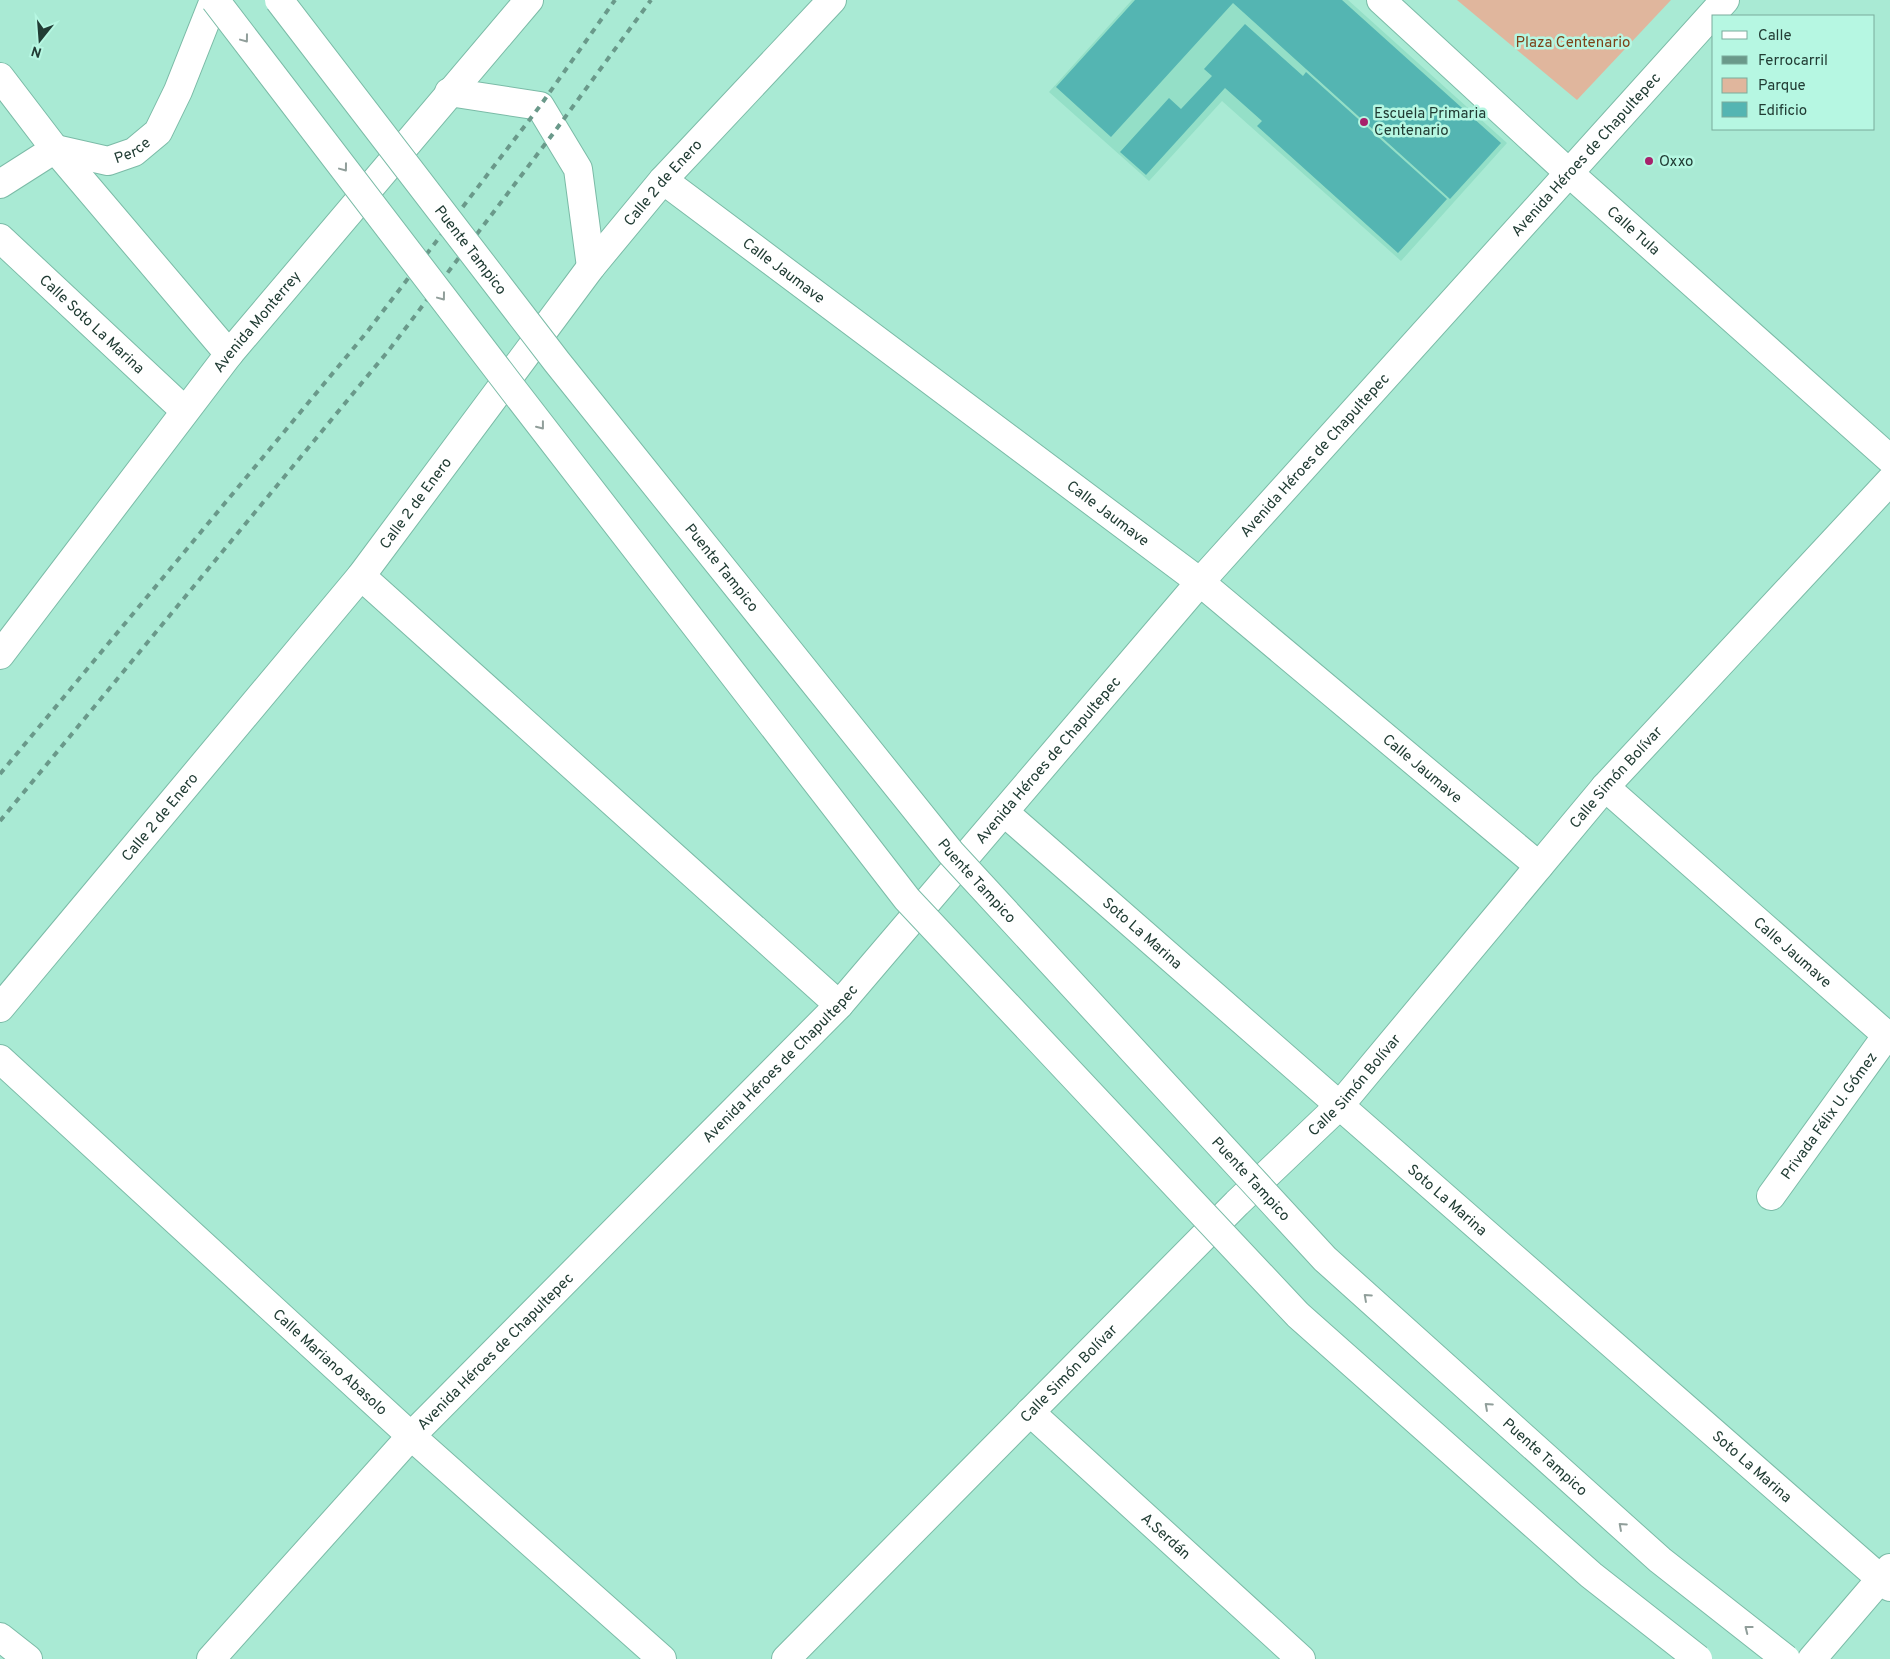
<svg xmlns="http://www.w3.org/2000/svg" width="1890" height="1659" viewBox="0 0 1890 1659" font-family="Overpass,sans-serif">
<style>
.built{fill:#94dfc7}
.green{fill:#e0b69d}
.building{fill:#54b5b2}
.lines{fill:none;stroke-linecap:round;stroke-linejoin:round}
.minor-casing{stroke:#7bbba7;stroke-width:30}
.minor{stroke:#fff;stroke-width:28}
.rail{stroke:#6a998a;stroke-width:4;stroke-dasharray:6 6;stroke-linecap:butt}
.highway-bridge-casing{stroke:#7bbba7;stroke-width:30;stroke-linecap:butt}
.highway-bridge{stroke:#fff;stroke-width:28}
.oneway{stroke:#909e9a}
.poi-dot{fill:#a7216b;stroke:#b6f7e2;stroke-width:2}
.labels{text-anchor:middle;stroke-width:5;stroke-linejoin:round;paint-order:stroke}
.park-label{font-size:15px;fill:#7d4219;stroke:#b6f7e2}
.poi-label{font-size:15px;fill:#213c34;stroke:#b6f7e2;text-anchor:start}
.street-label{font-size:15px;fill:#213c34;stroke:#b6f7e2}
</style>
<rect width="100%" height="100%" fill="#a9ead4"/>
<path class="built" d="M 1132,0 L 1348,0 L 1507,143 L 1401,261 L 1222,101 L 1149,181 L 1049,92 Z"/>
<path class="green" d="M 1457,0 L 1671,0 L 1577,100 Z"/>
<g class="building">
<path d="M 1135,0 L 1342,0 L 1501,143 L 1450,199 L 1233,3 L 1111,137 L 1056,87 Z"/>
<path d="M 1245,24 L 1303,76 L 1306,72 L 1447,199 L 1398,253 L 1257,126 L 1262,121 L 1225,88 L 1146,175 L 1120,152 L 1169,98 L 1181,109 L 1212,76 L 1204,69 Z"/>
</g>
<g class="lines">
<g class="minor-casing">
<g id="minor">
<path id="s1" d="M 1381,0 L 1568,172 L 1890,459"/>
<path d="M 0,77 L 55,149 L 229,354"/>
<path d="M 449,92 L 540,106 L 578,169 L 591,267"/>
<path id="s2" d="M 663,180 L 1200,582 L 1539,866"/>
<path id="s3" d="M 0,184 L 55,149 L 108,161 L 134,152 L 158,132 L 178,91 L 214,0"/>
<path id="s4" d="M 0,238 L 184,410"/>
<path d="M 361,576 L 839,1005"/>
<path id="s5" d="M 0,655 L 229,354 L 529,0"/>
<path id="s6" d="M 1605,787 L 1890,1038"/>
<path id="s7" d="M 1004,812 L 1890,1587"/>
<path id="s8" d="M 0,1008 L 361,576 L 591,267 L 663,180 L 832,0"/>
<path id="s9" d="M 0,1059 L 411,1436 L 662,1659"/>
<path id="s10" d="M 1771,1196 L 1887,1035"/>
<path id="s11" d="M 1030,1412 L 1301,1659"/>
<path d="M 0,1637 L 28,1659"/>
<path id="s12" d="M 211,1659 L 411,1436 L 839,1005 L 1200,582 L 1725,0"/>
<path id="s13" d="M 786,1659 L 1237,1203 L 1340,1105 L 1605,787 L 1890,481"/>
<path d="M 1812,1659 L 1890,1568"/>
</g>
</g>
<use href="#minor" class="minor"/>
<g class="rail">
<path d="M 0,774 L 367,332 L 540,106 L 615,0"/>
<path d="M 0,821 L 389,350 L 555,131 L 651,0"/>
</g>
<g class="highway-bridge-casing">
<g id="highway-bridge">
<path d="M 215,0 L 515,392 L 907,899 L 1298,1315 L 1591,1575 L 1698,1659"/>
<path id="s14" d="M 279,0 L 557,362 L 951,853 L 1325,1259 L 1660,1560 L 1786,1659"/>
</g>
</g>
<use href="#highway-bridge" class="highway-bridge"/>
</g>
<defs><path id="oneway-chevron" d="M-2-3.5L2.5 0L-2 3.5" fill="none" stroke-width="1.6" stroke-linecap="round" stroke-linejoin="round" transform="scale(1.25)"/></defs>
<g class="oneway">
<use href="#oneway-chevron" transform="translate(245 39) rotate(53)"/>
<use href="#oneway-chevron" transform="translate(344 168) rotate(53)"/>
<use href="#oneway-chevron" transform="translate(442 297) rotate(53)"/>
<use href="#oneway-chevron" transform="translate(541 426) rotate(52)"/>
<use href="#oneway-chevron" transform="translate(1367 1297) rotate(-138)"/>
<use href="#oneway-chevron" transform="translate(1488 1406) rotate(-138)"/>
<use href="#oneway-chevron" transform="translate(1622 1526) rotate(-138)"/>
<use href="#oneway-chevron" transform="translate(1748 1629) rotate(-142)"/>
</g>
<g class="poi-dot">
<circle cx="1364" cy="122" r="5"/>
<circle cx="1649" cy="161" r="5"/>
</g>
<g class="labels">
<g class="park-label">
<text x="1573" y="47">Plaza Centenario</text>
</g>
<g class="poi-label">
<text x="1374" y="118">Escuela Primaria<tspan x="1374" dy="17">Centenario</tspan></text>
<text x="1659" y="166">Oxxo</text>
</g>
<g class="street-label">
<text dy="5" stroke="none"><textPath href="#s3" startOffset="146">Perce</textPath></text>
<text dy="5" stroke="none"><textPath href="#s12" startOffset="2039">Avenida Héroes de Chapultepec</textPath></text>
<text dy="5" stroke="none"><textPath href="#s8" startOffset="1059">Calle 2 de Enero</textPath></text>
<text dy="5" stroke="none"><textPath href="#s1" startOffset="342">Calle Tula</textPath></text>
<text dy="5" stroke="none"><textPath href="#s14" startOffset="315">Puente Tampico</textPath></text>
<text dy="5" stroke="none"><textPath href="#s2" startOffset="151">Calle Jaumave</textPath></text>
<text dy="5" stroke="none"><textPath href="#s5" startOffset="421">Avenida Monterrey</textPath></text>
<text dy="5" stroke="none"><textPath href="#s4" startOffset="126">Calle Soto La Marina</textPath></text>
<text dy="5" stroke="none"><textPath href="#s12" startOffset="1634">Avenida Héroes de Chapultepec</textPath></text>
<text dy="5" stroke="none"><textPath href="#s8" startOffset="654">Calle 2 de Enero</textPath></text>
<text dy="5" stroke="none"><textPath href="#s2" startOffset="556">Calle Jaumave</textPath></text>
<text dy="5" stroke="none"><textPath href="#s14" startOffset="720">Puente Tampico</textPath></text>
<text dy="5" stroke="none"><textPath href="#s12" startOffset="1229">Avenida Héroes de Chapultepec</textPath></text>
<text dy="5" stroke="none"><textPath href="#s2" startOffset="961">Calle Jaumave</textPath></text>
<text dy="5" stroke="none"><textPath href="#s13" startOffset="1212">Calle Simón Bolívar</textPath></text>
<text dy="5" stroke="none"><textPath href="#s8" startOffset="249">Calle 2 de Enero</textPath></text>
<text dy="5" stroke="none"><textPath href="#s14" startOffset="1124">Puente Tampico</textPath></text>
<text dy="5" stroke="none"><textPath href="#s7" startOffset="184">Soto La Marina</textPath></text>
<text dy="5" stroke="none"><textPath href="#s6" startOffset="250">Calle Jaumave</textPath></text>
<text dy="5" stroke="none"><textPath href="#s12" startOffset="824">Avenida Héroes de Chapultepec</textPath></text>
<text dy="5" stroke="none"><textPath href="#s13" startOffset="808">Calle Simón Bolívar</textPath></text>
<text dy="5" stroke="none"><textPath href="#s10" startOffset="99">Privada Félix U. Gómez</textPath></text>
<text dy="5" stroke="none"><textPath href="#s14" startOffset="1529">Puente Tampico</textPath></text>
<text dy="5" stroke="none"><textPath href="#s7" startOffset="589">Soto La Marina</textPath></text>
<text dy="5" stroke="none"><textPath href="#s12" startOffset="419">Avenida Héroes de Chapultepec</textPath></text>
<text dy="5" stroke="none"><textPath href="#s9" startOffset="448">Calle Mariano Abasolo</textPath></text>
<text dy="5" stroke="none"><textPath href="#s13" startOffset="402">Calle Simón Bolívar</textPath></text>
<text dy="5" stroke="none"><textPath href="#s14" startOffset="1934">Puente Tampico</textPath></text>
<text dy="5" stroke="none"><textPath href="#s7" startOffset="994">Soto La Marina</textPath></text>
<text dy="5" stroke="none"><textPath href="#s11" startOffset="184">A.Serdán</textPath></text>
</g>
</g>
<rect x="1712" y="15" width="162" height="115" fill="#b6f7e2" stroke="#7aac9c"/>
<rect x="1722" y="31" width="25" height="8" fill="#ffffff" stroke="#7aac9c"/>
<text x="1758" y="40" font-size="15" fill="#213c34">Calle</text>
<rect x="1722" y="56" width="25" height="8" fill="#6a998a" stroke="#7aac9c"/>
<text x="1758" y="65" font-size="15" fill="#213c34">Ferrocarril</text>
<rect x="1722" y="78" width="25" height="15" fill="#e0b69d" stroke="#7aac9c"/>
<text x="1758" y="90" font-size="15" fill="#213c34">Parque</text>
<rect x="1722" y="102" width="25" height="15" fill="#54b5b2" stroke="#7aac9c"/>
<text x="1758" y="115" font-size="15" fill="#213c34">Edificio</text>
<g transform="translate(40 40) rotate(197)" stroke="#b6f7e2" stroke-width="4" paint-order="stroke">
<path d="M0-4L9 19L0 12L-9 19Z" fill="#213c34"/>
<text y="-8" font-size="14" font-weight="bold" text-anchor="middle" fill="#213c34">N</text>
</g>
</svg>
